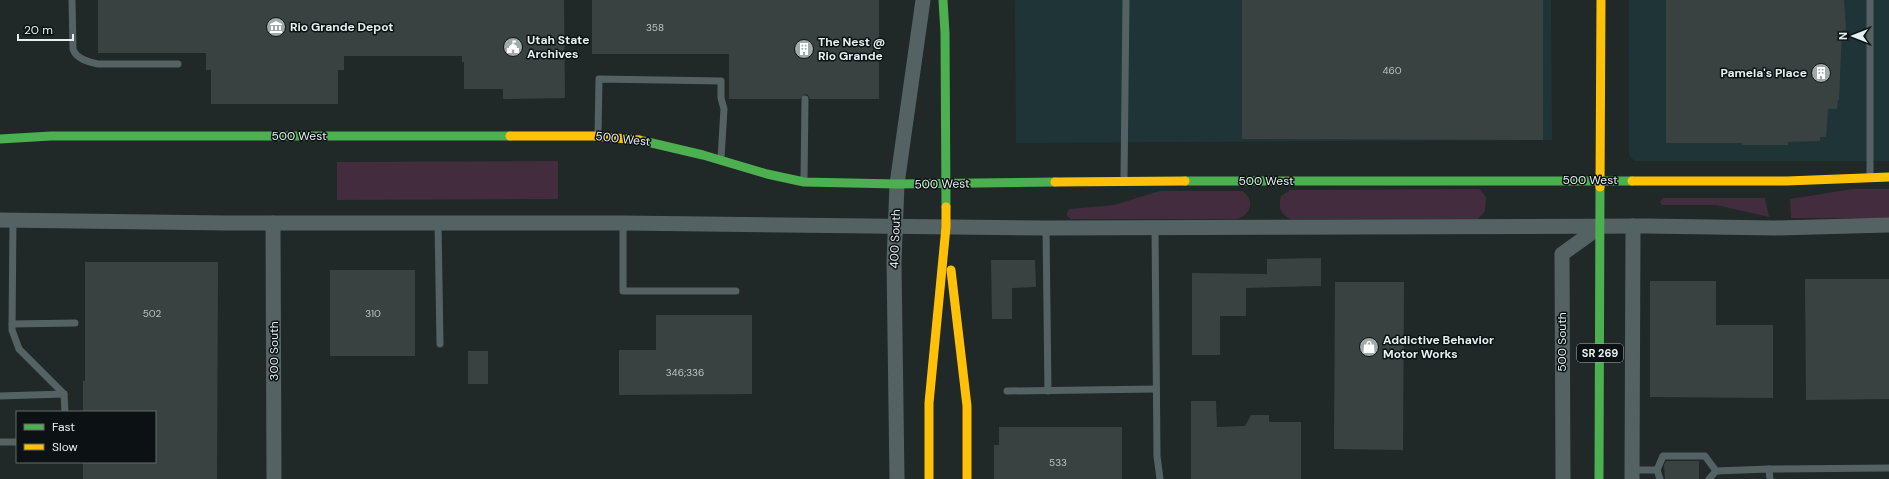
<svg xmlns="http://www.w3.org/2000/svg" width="1889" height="479" viewBox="0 0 1889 479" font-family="'DM Sans',sans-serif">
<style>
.built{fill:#1f3436}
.green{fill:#432c3d}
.building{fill:#3a4141}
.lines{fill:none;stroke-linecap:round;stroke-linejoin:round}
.lane{stroke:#546263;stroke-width:7}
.street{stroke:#546263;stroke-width:15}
.fast{stroke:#4caf50;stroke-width:9}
.slow{stroke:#ffc107;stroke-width:9}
.labels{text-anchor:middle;stroke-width:3;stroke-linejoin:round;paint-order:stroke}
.number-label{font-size:10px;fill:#bcc4c4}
.shield{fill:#0c1213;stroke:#a5adae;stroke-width:1}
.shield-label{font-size:11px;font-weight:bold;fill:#e7f0f0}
.poi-label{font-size:12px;font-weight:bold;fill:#e7f0f0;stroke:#0c1213;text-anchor:start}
.street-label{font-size:12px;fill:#e7f0f0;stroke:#0c1213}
</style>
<rect width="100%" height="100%" fill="#202828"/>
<g class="built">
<path d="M 1015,0 L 1551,0 L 1552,140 L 1016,143 Z"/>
<path d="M 1629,0 L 1889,0 L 1889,161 L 1634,161 L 1629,155 Z"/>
</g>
<g class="green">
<path d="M 558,161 L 558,199 L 337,200 L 337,162 Z"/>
<path d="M 1479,189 L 1486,197 L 1485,211 L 1478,219 L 1290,219 C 1280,214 1278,206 1281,196 L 1290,190 Z"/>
<path d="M 1852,189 L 1889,189 L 1889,218 L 1791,218 L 1790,199 Z"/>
<path d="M 1160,191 L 1242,191 C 1255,200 1252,213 1238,219 L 1071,219 L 1067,216 L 1067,212 L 1070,209 L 1114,205 Z"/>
<path d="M 1663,198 L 1765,198 L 1769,217 L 1716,205 L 1662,205 L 1660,202 Z"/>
</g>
<g class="building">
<path d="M 98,0 L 564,0 L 565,98 L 503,99 L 503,89 L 464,89 L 464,62 L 462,62 L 462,56 L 344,56 L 344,70 L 338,70 L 338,104 L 211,104 L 211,70 L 206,70 L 206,53 L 98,53 Z"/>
<path d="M 592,0 L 879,0 L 879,99 L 810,99 L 808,95 L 805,94 L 800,99 L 729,99 L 729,54 L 592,54 Z"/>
<path d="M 1242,0 L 1543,0 L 1543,140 L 1242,139 Z"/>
<path d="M 1666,0 L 1844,0 L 1846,30 L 1842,30 L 1839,100 L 1838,100 L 1837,109 L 1828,109 L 1826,137 L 1820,137 L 1820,141 L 1788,142 L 1788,145 L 1742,145 L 1742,143 L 1666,143 Z"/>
<path d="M 1321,258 L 1321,286 L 1246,288 L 1246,316 L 1220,316 L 1220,355 L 1192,355 L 1192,273 L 1267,274 L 1267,259 Z"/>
<path d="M 991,260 L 1035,260 L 1036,287 L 1012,288 L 1012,319 L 992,319 Z"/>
<path d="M 85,262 L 218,262 L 217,479 L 83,479 L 83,462 L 155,462 L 155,412 L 83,412 L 83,381 L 85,381 Z"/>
<rect x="330" y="270" width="85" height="86"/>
<path d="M 1805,279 L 1889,279 L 1889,399 L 1806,400 Z"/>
<path d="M 1650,281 L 1716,281 L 1716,325 L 1773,325 L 1773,398 L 1650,397 Z"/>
<path d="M 1335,282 L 1404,282 L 1403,450 L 1334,449 Z"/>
<path d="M 656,315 L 752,315 L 752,394 L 619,395 L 619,350 L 656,350 Z"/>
<rect x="468" y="351" width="20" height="33"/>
<path d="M 1191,401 L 1216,401 L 1217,427 L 1245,426 L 1251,415 L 1269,415 L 1269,422 L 1301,422 L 1301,479 L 1191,479 Z"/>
<path d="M 999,427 L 1122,427 L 1122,479 L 994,479 L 994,445 L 999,445 Z"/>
<path d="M 1666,461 L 1699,461 L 1699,479 L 1665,479 L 1664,465 Z"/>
</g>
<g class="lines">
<g class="lane">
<path d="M 72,0 L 73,49 C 76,59 89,62 98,64 L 178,64"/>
<path d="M 598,134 L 599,79 L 721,81 L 721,98 L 724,109 L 721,158"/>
<path d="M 1870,177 L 1870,0"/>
<path d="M 1124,179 L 1126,0"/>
<path d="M 804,180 L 805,99"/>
<path d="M 13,220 L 12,330 L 19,349 L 64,394 L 65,412"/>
<path d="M 438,223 L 440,344"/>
<path d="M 623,223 L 623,291 L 736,291"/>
<path d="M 1046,228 L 1048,391"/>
<path d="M 1155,228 L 1157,456 L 1160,479"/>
<path d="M 12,324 L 75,323"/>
<path d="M 1007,391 L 1156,389"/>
<path d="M 0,396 L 64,394"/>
<path d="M 0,442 L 17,442"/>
<path d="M 1769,469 L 1889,468"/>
<path d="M 1632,470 L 1657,470 L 1663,456 L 1705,456 L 1716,471 L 1769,469 L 1770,479"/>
<path d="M 1657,470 L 1660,479"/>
<path d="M 1709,479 L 1716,471"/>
</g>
<g class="street">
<path d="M 0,220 L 227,223 L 623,223 L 1046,228 L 1647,226 L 1775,228 L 1889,225"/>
<path d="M 273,223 L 274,479"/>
<path d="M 897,479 L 894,262 L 897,184 L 923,0"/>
<path d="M 1563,479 L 1562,254 L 1601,226"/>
<path d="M 1632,479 L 1633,226"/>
</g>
<g class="fast">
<path d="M 943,0 L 945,33 L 946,207"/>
<path d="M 0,139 L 51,136 L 510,136"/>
<path d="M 639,140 L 703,155 L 767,174 L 804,182 L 897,184 L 1055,182"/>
<path d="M 1185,181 L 1632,181"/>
<path d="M 1599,479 L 1600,187"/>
</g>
<g class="slow">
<path d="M 510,136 L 594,136 L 639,140"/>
<path d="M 1632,181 L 1787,181 L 1889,177"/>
<path d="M 1055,182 L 1185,181"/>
<path d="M 1600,187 L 1601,0"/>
<path d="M 951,270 L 967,406 L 967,479"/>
<path d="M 929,479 L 929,403 L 946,227 L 946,207"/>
</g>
</g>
<defs>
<g id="museum-disc" transform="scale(1)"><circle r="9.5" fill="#a1aaaa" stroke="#0c1213"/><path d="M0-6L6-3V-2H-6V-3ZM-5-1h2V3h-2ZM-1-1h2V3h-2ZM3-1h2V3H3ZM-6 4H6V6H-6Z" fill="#fff"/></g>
<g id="civic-disc" transform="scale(1)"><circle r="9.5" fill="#a1aaaa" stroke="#0c1213"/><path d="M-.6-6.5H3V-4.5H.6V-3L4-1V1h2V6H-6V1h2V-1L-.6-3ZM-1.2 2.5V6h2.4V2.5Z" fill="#fff"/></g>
<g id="building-disc" transform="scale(1)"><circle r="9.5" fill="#a1aaaa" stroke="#0c1213"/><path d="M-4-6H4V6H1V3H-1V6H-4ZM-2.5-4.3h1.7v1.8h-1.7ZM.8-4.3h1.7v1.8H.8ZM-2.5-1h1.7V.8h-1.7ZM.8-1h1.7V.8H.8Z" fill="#fff"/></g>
<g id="shop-disc" transform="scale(1)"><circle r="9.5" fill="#a1aaaa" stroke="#0c1213"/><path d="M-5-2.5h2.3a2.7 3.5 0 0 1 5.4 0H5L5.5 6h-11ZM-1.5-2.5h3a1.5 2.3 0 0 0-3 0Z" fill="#fff"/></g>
</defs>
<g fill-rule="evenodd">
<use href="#museum-disc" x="276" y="27"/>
<use href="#civic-disc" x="513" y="47"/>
<use href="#building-disc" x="804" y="49"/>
<use href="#building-disc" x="1821" y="73"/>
<use href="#shop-disc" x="1369" y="347"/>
</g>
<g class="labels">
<g class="number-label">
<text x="655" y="31">358</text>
<text x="1392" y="74">460</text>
<text x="152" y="317">502</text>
<text x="373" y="317">310</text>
<text x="685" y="376">346;336</text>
<text x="1058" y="466">533</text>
</g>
<rect class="shield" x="1577" y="344" width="46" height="18" rx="3"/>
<g class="shield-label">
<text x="1600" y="357">SR 269</text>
</g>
<g class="poi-label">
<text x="290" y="31">Rio Grande Depot</text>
<text x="527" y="44">Utah State<tspan x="527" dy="14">Archives</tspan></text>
<text x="818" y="46">The Nest @<tspan x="818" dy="14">Rio Grande</tspan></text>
<text x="1807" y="77" text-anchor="end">Pamela's Place</text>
<text x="1383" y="344">Addictive Behavior<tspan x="1383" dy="14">Motor Works</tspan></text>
</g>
<g class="street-label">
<text x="299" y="140">500 West</text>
<text transform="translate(623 139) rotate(6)" y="4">500 West</text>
<text x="1590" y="184">500 West</text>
<text x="1266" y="185">500 West</text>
<text transform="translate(942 184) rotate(-1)" y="4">500 West</text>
<text transform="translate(895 239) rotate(-88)" y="4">400 South</text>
<text transform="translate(1562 342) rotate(-90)" y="4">500 South</text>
<text transform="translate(274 351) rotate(-90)" y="4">300 South</text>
</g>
</g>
<rect x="16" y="411" width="140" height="52" fill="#0c1213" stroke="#646b6b"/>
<rect x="24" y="424" width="20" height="6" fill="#4caf50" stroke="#646b6b"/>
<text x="52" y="431" font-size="12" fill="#e7f0f0">Fast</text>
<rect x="24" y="444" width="20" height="6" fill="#ffc107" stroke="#646b6b"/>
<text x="52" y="451" font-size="12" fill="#e7f0f0">Slow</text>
<g transform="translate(1853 36) rotate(270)" stroke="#0c1213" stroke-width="3" paint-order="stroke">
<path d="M0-3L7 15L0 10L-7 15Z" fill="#e7f0f0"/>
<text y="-6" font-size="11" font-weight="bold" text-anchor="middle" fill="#e7f0f0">N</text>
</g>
<path d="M18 34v6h55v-6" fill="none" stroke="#e7f0f0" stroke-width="2"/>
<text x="24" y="34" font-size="12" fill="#e7f0f0" stroke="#0c1213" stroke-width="3" paint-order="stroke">20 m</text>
</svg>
